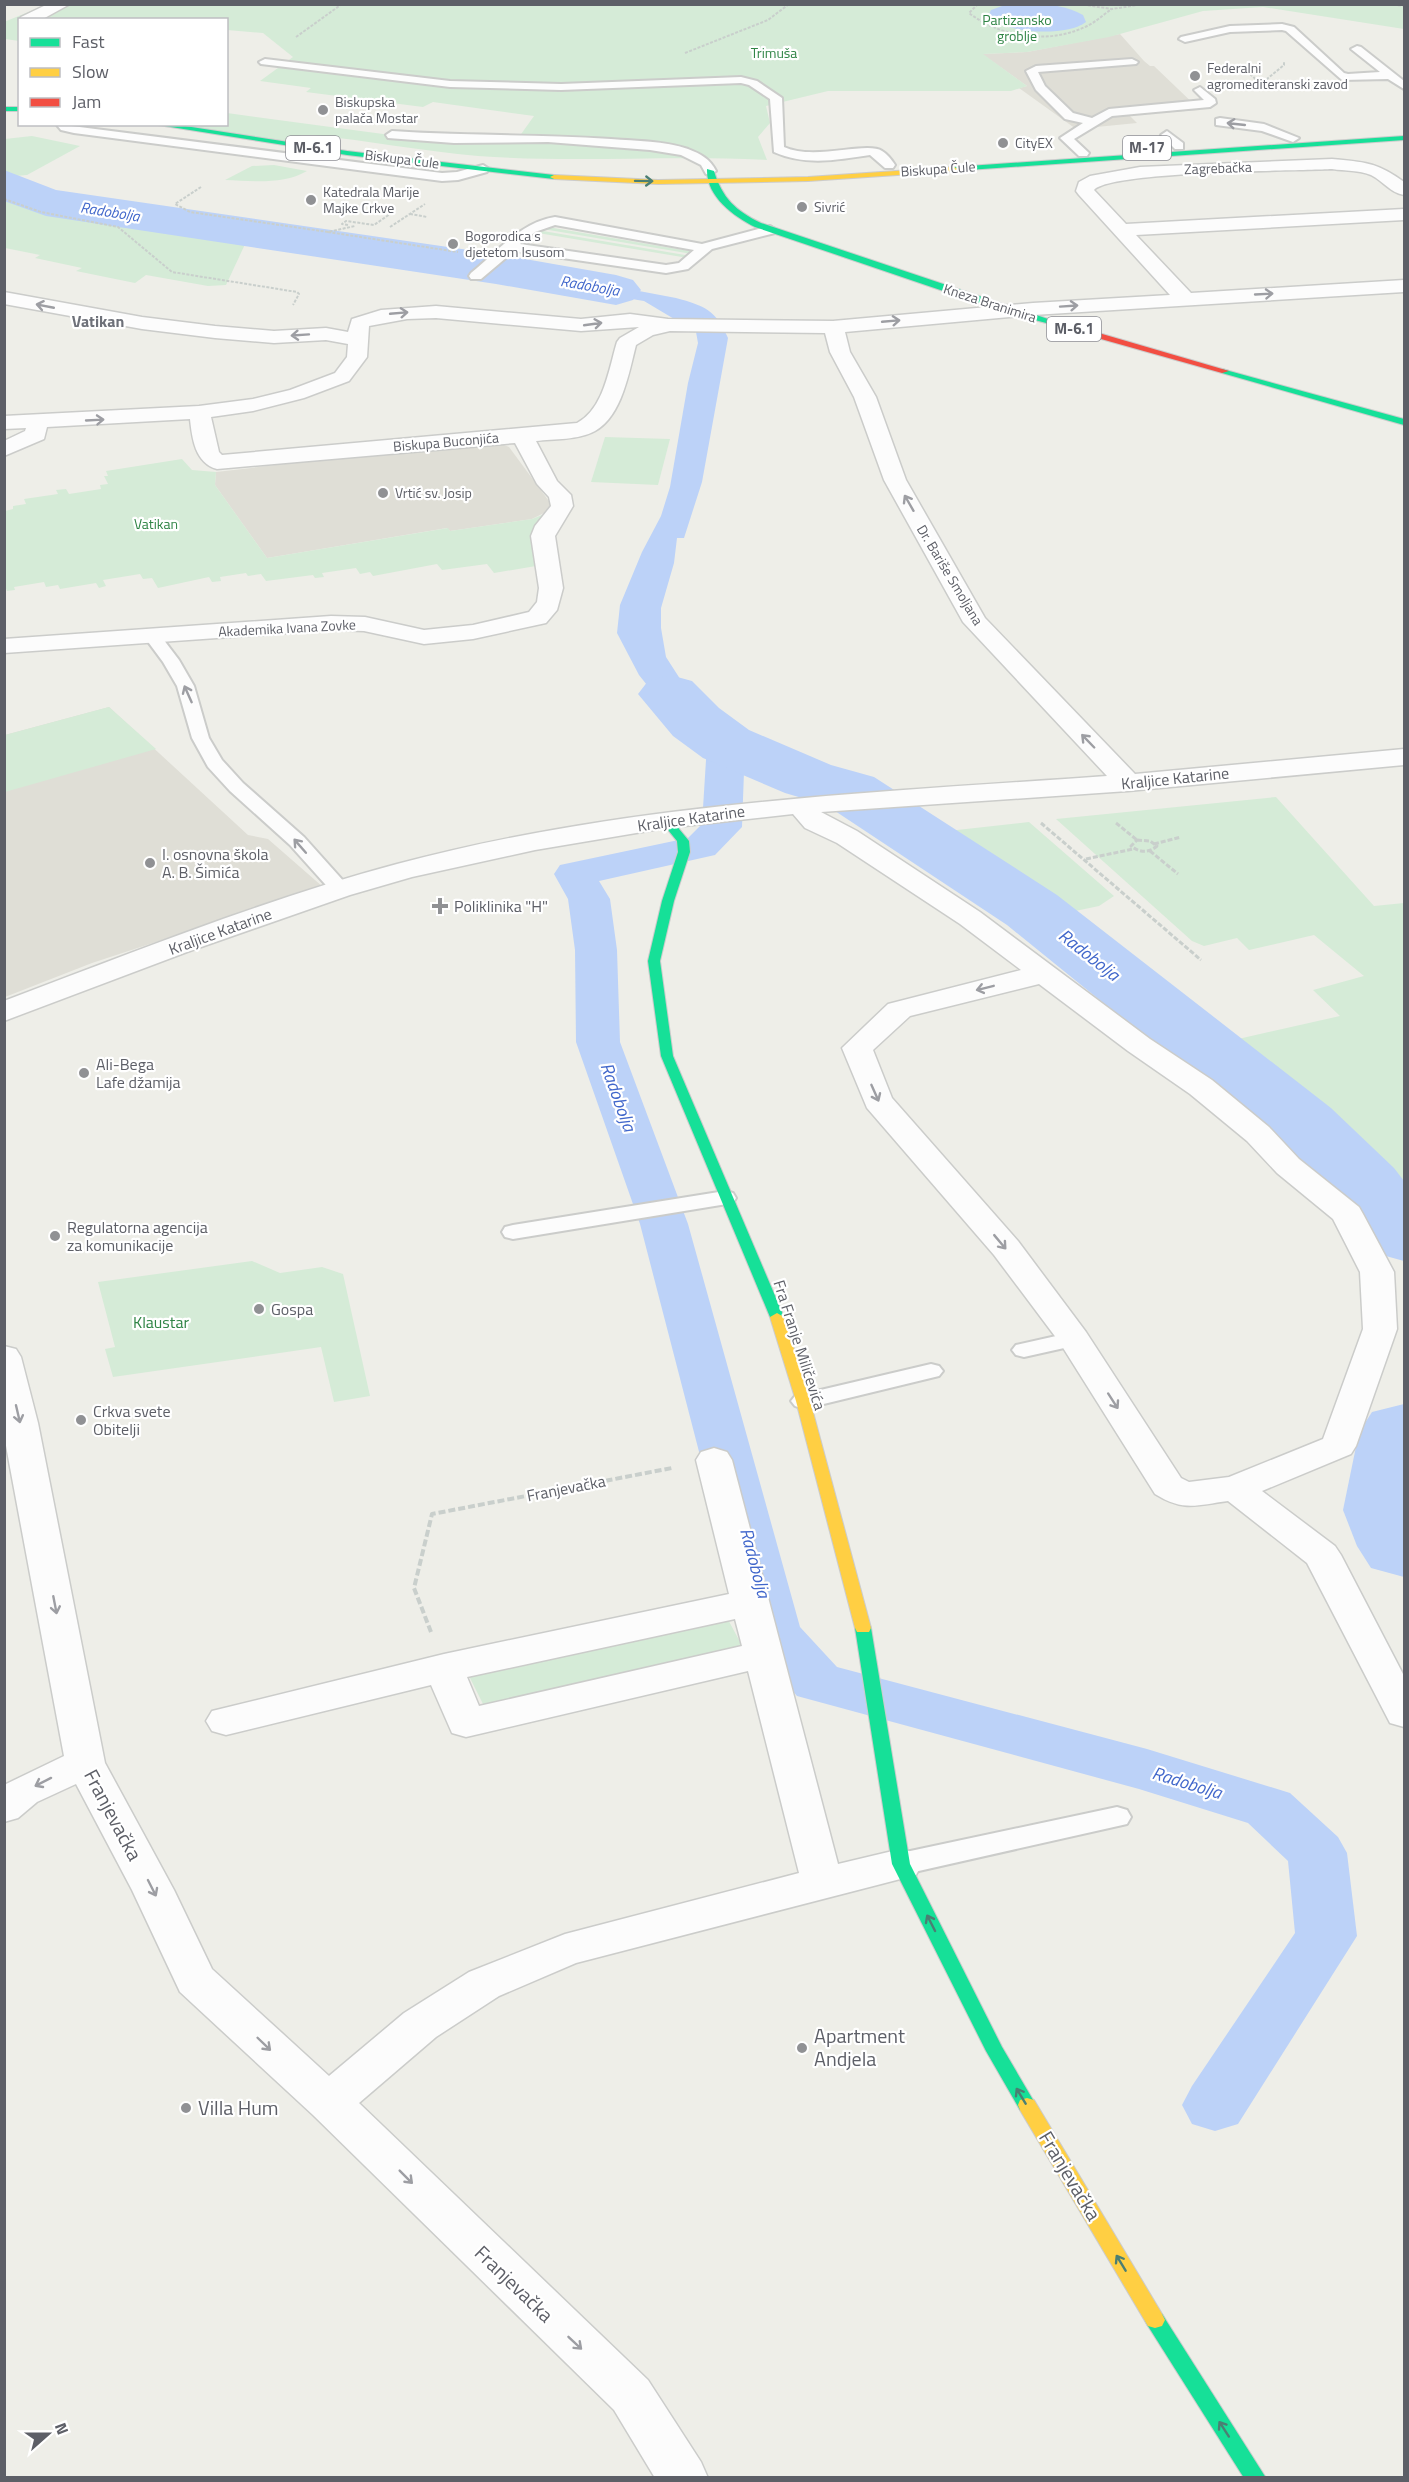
<svg xmlns="http://www.w3.org/2000/svg" width="1409" height="2482" viewBox="0 0 1409 2482" font-family="'Titillium Web',sans-serif">
<style>
.education{fill:#dfded6}
.green{fill:#d5ebd7}
.water{fill:#bcd2f8}
.lines{fill:none;stroke-linecap:round;stroke-linejoin:round}
.canal{fill:#bcd2f8;fill-rule:evenodd}
.river{fill:#bcd2f8;fill-rule:evenodd}
.lane-casing{stroke:#cbccca;stroke-width:4}
.street-casing{stroke:#cbccca;stroke-width:3}
.fast-casing{stroke:#ccc;stroke-width:2}
.slow-casing{stroke:#ccc;stroke-width:2}
.jam-casing{stroke:#ccc;stroke-width:2}
.path-far2{stroke:#c9cfcc;stroke-width:2;stroke-dasharray:3 1.5;stroke-linecap:butt}
.path-far1{stroke:#c9cfcc;stroke-width:3;stroke-dasharray:5 2;stroke-linecap:butt}
.path{stroke:#c9cfcc;stroke-width:4;stroke-dasharray:7 3;stroke-linecap:butt}
.lane{fill:#fcfcfc;fill-rule:evenodd}
.street{fill:#fcfcfc;fill-rule:evenodd}
.fast{fill:#16e098;fill-rule:evenodd}
.slow{fill:#ffcf43;fill-rule:evenodd}
.jam{fill:#f24e42;fill-rule:evenodd}
.oneway{stroke:#9d9ea3}
.oneway2{stroke:#4b7f73}
.poi-dot{fill:#909194;stroke:#fff;stroke-width:2}
.labels{text-anchor:middle;stroke-width:4.5;stroke-linejoin:round;paint-order:stroke}
.far-park-label{font-size:14px;fill:#2f8445;stroke:#fff}
.far-poi-label{font-size:14px;fill:#5d5f67;stroke:#fff;text-anchor:start}
.far-street-label{font-size:14px;fill:#5d5f67;stroke:#fff}
.shield{fill:#fff;stroke:#8e8f95;stroke-width:1.5}
.shield-label{font-size:15px;font-weight:bold;fill:#5d5f67}
.far-water-label{font-size:15px;font-style:italic;fill:#4167cb;stroke:#fff}
.far-quarter-label{font-size:16px;font-weight:bold;fill:#6e7179;stroke:#fff}
.street-label{font-size:16px;fill:#5d5f67;stroke:#fff}
.poi-label{font-size:16px;fill:#5d5f67;stroke:#fff;text-anchor:start}
.park-label{font-size:16px;fill:#2f8445;stroke:#fff}
.water-label{font-size:18px;font-style:italic;fill:#4167cb;stroke:#fff}
.near-street-label{font-size:20px;fill:#5d5f67;stroke:#fff}
.near-poi-label{font-size:20px;fill:#5d5f67;stroke:#fff;text-anchor:start}
</style>
<rect width="100%" height="100%" fill="#eeeee8"/>
<g class="education">
<path d="M 1120,34 L 1144,61 L 1150,66 L 1154,66 L 1200,110 L 1129,115 L 1137,123 L 1076,129 L 1019,88 L 1027,86 L 982,54 L 1027,52 Z"/>
<path d="M 467,443 L 499,443 L 509,447 L 554,508 L 532,519 L 450,531 L 447,528 L 267,558 L 215,485 L 216,472 Z"/>
<path d="M 109,707 L 248,835 L 268,839 L 323,887 L 92,963 L 5,997 L 5,735 Z"/>
</g>
<g class="green">
<path d="M 48,4 L 1404,5 L 1404,29 L 1263,7 L 1203,11 L 1109,37 L 1027,52 L 983,54 L 1027,86 L 1011,91 L 828,91 L 766,106 L 770,123 L 758,137 L 767,160 C 671,155 574,163 478,156 C 424,151 368,141 314,135 L 301,135 L 286,144 L 192,130 L 204,125 L 226,124 L 227,113 L 413,138 L 519,137 L 534,116 L 433,102 L 423,107 L 306,92 L 311,88 L 260,81 L 293,57 L 263,33 L 227,30 L 226,20 L 20,20 L 19,41 L 5,39 L 4,22 Z"/>
<path d="M 32,136 L 80,146 L 27,175 L 5,177 L 5,139 Z"/>
<path d="M 274,165 L 307,171 C 283,185 252,181 225,180 L 252,166 Z"/>
<path d="M 4,189 L 24,199 L 59,209 L 247,240 L 226,285 L 208,286 L 146,275 L 135,283 L 76,271 L 82,268 L 35,258 L 40,255 L 5,248 Z"/>
<path d="M 542,226 L 695,252 L 692,254 L 537,228 Z"/>
<path d="M 537,230 L 691,256 L 688,258 L 532,232 Z"/>
<path d="M 605,437 L 670,439 L 658,485 L 591,482 Z"/>
<path d="M 182,459 L 192,470 L 216,472 L 215,485 L 267,558 L 448,528 L 450,531 L 532,519 L 547,513 L 548,564 L 494,573 L 487,564 L 442,570 L 437,564 L 373,576 L 370,572 L 360,574 L 356,568 L 322,573 L 324,577 L 315,578 L 313,575 L 266,581 L 261,574 L 248,576 L 246,573 L 220,577 L 221,581 L 212,582 L 209,577 L 158,588 L 152,578 L 143,579 L 140,574 L 103,580 L 106,586 L 99,588 L 96,583 L 60,589 L 58,585 L 46,587 L 44,582 L 14,587 L 15,590 L 7,591 L 5,586 L 5,511 L 13,509 L 13,506 L 26,504 L 24,499 L 58,494 L 56,490 L 66,489 L 69,494 L 101,489 L 100,485 L 108,484 L 104,476 L 108,476 L 106,471 Z"/>
<path d="M 109,707 L 156,749 L 5,792 L 5,735 Z"/>
<path d="M 1276,797 L 1374,906 L 1404,903 L 1404,1213 L 1345,1141 L 1284,1081 L 1225,1042 L 1340,1016 L 1313,990 L 1364,976 L 1314,935 L 1249,950 L 1237,938 L 1204,946 L 1192,941 L 1056,819 Z"/>
<path d="M 1029,822 L 1114,896 L 1099,906 L 1061,914 L 1043,898 L 939,832 Z"/>
<path d="M 252,1261 L 280,1273 L 322,1267 L 343,1274 L 370,1396 L 334,1402 L 321,1347 L 113,1377 L 105,1349 L 115,1347 L 98,1282 Z"/>
<path d="M 725,1614 L 746,1653 L 487,1712 L 466,1670 Z"/>
</g>
<g class="water">
<path d="M 1005,5 C 1031,2 1061,3 1083,15 L 1086,22 C 1067,37 1005,34 988,16 L 991,10 Z"/>
<path d="M 507,266 L 676,298 C 705,306 716,310 728,338 L 702,482 L 684,538 L 677,538 L 674,563 L 661,608 L 661,628 L 666,657 L 684,685 L 725,723 L 775,756 L 714,769 L 639,675 L 617,633 L 620,605 L 642,552 L 661,516 L 670,487 L 688,383 L 698,343 L 696,332 L 644,301 L 497,277 Z"/>
</g>
<g class="lines">
<path class="canal" d="M 726,733 L 739,736 L 745,744 L 742,827 L 715,855 L 599,881 L 610,899 L 617,950 L 620,1042 L 688,1224 L 800,1627 L 837,1667 L 1147,1749 L 1290,1793 L 1338,1837 L 1347,1853 L 1357,1936 L 1238,2124 L 1215,2131 L 1192,2124 L 1182,2105 L 1192,2086 L 1295,1933 L 1288,1861 L 1248,1823 L 1139,1789 L 797,1696 L 754,1647 L 746,1633 L 640,1224 L 576,1042 L 575,950 L 568,899 L 554,874 L 560,865 L 688,838 L 702,824 L 707,744 L 713,736 Z"/>
<g class="river">
<path d="M 4,170 L 56,190 L 496,254 L 616,275 L 633,280 L 641,290 L 633,300 L 616,305 L 496,284 L 46,216 L 4,201 Z"/>
<path d="M 670,675 L 692,681 L 719,708 L 749,730 L 831,765 L 874,777 L 1057,895 L 1331,1108 L 1394,1168 L 1404,1181 L 1404,1261 L 1375,1253 L 1338,1202 L 1275,1142 L 1007,925 L 826,805 L 785,793 L 703,758 L 673,736 L 638,694 L 648,681 Z"/>
<path d="M 1404,1404 L 1404,1577 L 1371,1568 L 1357,1546 L 1343,1510 L 1359,1432 L 1372,1412 Z"/>
</g>
<g class="lane-casing">
<g id="lane">
<path d="M 1282,24 L 1294,27 L 1344,73 L 1348,74 L 1380,72 L 1351,49 L 1357,46 L 1361,47 L 1404,81 L 1404,89 L 1388,79 L 1342,80 L 1286,31 L 1282,30 L 1230,32 L 1185,42 L 1179,39 L 1181,37 L 1230,26 Z"/>
<path d="M 265,59 L 450,81 L 561,84 L 741,77 L 757,81 L 782,98 L 784,147 C 814,161 867,141 882,151 C 887,154 892,160 895,165 L 893,168 L 885,168 L 870,155 C 837,160 805,166 774,152 L 770,99 L 749,85 L 741,83 L 561,90 L 450,87 L 261,64 L 259,62 Z"/>
<path d="M 1132,59 L 1138,62 L 1136,64 L 1038,72 L 1045,86 L 1073,113 L 1092,118 L 1109,109 L 1204,100 L 1194,90 L 1200,87 L 1215,99 L 1216,103 L 1210,107 L 1112,116 L 1074,139 L 1089,153 L 1087,156 L 1079,156 L 1060,138 L 1083,123 L 1065,119 L 1036,90 L 1026,71 L 1036,66 Z"/>
<path d="M 1220,118 L 1264,124 L 1299,138 L 1293,142 L 1262,131 L 1216,125 L 1216,119 Z"/>
<path d="M 56,124 L 442,173 L 457,172 L 483,165 L 489,169 L 487,172 L 458,180 L 442,181 L 74,133 L 61,130 Z"/>
<path d="M 392,131 C 465,136 538,134 611,139 C 636,141 665,141 688,149 C 701,154 710,159 716,171 L 710,175 L 706,174 L 701,165 L 681,155 L 650,150 L 548,142 L 454,143 L 388,138 L 386,135 Z"/>
<path d="M 1167,131 L 1183,143 L 1183,149 L 1175,149 L 1161,135 Z"/>
<path d="M 555,217 L 702,244 L 770,226 L 776,230 L 775,233 L 712,249 L 688,269 L 666,273 L 514,251 L 481,279 L 471,279 L 469,276 L 471,273 C 497,252 521,222 555,217 ZM 555,225 L 694,250 L 679,263 L 666,265 L 520,244 L 535,232 Z"/>
<path d="M 151,630 L 157,631 L 179,660 L 194,686 L 209,738 L 222,760 L 243,783 L 304,837 L 347,885 L 350,889 L 347,893 L 333,893 L 290,845 L 230,791 L 208,767 L 192,738 L 177,686 L 163,662 L 143,635 Z"/>
<path d="M 725,1191 L 733,1193 L 736,1198 L 733,1203 L 513,1239 L 505,1237 L 502,1232 L 505,1227 L 513,1225 Z"/>
<path d="M 1074,1332 L 1082,1334 L 1086,1339 L 1082,1344 L 1024,1357 L 1016,1355 L 1012,1350 L 1016,1345 Z"/>
<path d="M 931,1364 L 939,1366 L 943,1371 L 939,1376 L 803,1409 L 795,1406 L 791,1401 L 795,1396 Z"/>
<path d="M 1117,1807 L 1127,1810 L 1131,1817 L 1127,1824 L 901,1875 L 891,1871 L 887,1864 L 891,1857 L 901,1853 Z"/>
</g>
</g>
<g class="street-casing">
<g id="street">
<path d="M 48,4 L 70,4 L 41,20 L 19,20 L 21,17 Z"/>
<path d="M 1332,159 C 1364,162 1377,162 1404,182 L 1404,195 C 1391,193 1383,181 1371,175 C 1359,170 1345,171 1332,169 C 1296,171 1110,171 1094,190 L 1126,224 L 1404,209 L 1404,220 L 1136,235 L 1191,293 L 1404,280 L 1404,292 L 1033,315 L 845,332 L 850,352 L 876,397 L 906,480 L 985,618 L 1135,774 L 1404,749 L 1404,765 L 1128,791 L 821,812 L 857,831 L 980,912 L 1150,1039 L 1212,1080 L 1269,1127 L 1299,1159 L 1359,1207 L 1363,1214 L 1394,1272 L 1397,1329 L 1356,1446 L 1351,1454 L 1262,1491 L 1335,1546 L 1341,1555 L 1404,1676 L 1404,1727 L 1390,1723 L 1307,1563 L 1228,1501 C 1197,1505 1184,1512 1155,1494 L 1060,1343 L 994,1255 L 867,1108 L 842,1048 L 888,1004 L 1021,970 L 960,924 L 837,843 L 805,828 L 793,814 L 666,828 L 535,850 L 412,877 L 350,895 L 187,952 L 4,1021 L 4,1001 C 134,952 263,900 397,864 C 629,802 869,793 1107,776 L 963,622 L 884,480 L 854,397 L 830,352 L 825,333 L 670,331 L 653,335 L 636,345 C 629,372 622,416 595,431 C 579,440 554,439 536,441 L 557,481 L 571,495 L 573,506 L 555,536 L 563,588 L 557,610 L 546,623 L 473,639 L 424,644 L 364,631 L 331,630 L 4,653 L 4,639 L 331,616 L 365,617 L 424,630 L 473,625 L 529,612 L 537,602 L 539,588 L 531,536 L 535,526 L 551,506 L 549,497 L 537,484 L 515,443 L 217,469 C 195,463 192,438 190,419 L 47,427 L 44,439 L 4,456 L 4,441 L 25,431 L 26,428 L 4,429 L 4,416 L 199,406 L 253,399 L 290,390 L 335,373 L 347,357 L 348,344 L 326,340 L 274,343 L 215,338 L 142,329 L 4,304 L 4,292 L 142,317 L 215,326 L 274,331 L 326,328 L 348,332 L 352,319 L 381,310 L 436,306 L 581,319 L 630,314 L 668,319 L 833,321 L 1033,303 L 1170,295 L 1079,195 L 1076,191 L 1079,182 L 1090,176 L 1140,167 ZM 436,318 L 581,331 L 639,327 L 620,338 L 617,342 C 609,368 604,409 577,423 L 222,455 L 219,452 L 211,417 L 253,411 L 304,398 L 349,381 L 367,357 L 369,326 L 407,319 ZM 1039,984 L 1128,1051 L 1190,1094 L 1247,1141 L 1277,1173 L 1333,1219 L 1360,1272 L 1363,1329 L 1323,1439 L 1229,1477 L 1189,1482 L 1181,1478 L 1086,1332 L 1018,1241 L 892,1098 L 873,1050 L 910,1016 Z"/>
<path d="M 4,1346 L 16,1349 L 21,1357 L 38,1423 L 105,1763 L 174,1890 L 212,1969 L 329,2076 L 404,2013 L 469,1972 L 565,1934 L 799,1873 L 748,1671 L 466,1737 L 452,1733 L 431,1685 L 226,1735 L 212,1731 L 206,1721 L 212,1711 L 444,1654 L 729,1594 L 696,1460 L 701,1452 L 714,1448 L 727,1452 L 732,1460 L 838,1864 L 901,1849 L 916,1853 L 922,1864 L 916,1875 L 576,1963 L 499,1996 L 436,2037 L 359,2103 L 648,2380 L 701,2462 L 708,2478 L 655,2478 L 614,2410 L 313,2115 L 180,1992 L 132,1890 L 76,1784 L 37,1802 L 18,1818 L 4,1822 L 4,1785 L 64,1756 L 4,1435 ZM 735,1619 L 742,1646 L 479,1706 L 467,1677 Z"/>
</g>
</g>
<g class="fast-casing">
<g id="fast">
<rect x="4" y="107" width="16" height="4"/>
<path d="M 152,124 L 172,124 L 347,151 L 554,175 L 558,177 L 554,179 L 347,155 Z"/>
<path d="M 1404,136 L 1404,140 L 954,171 L 950,169 L 954,167 Z"/>
<path d="M 707,169 L 714,171 C 722,198 736,211 761,223 L 1069,326 L 1065,328 L 1008,313 L 755,227 C 733,216 706,196 707,169 Z"/>
<path d="M 1222,369 L 1404,419 L 1404,425 L 1222,373 Z"/>
<path d="M 666,817 L 670,818 L 689,841 L 690,852 L 674,901 L 660,961 L 673,1056 L 784,1317 L 777,1321 L 770,1317 L 661,1056 L 648,961 L 662,901 L 678,852 L 677,841 L 660,820 Z"/>
<path d="M 863,1623 L 869,1624 L 871,1628 L 910,1864 L 1002,2047 L 1036,2105 L 1034,2110 L 1027,2112 L 1020,2110 L 986,2051 L 892,1864 L 855,1628 L 857,1624 Z"/>
<path d="M 1155,2312 L 1162,2314 L 1266,2478 L 1244,2478 L 1148,2326 L 1145,2320 L 1148,2314 Z"/>
</g>
</g>
<g class="slow-casing">
<g id="slow">
<path d="M 954,167 L 958,169 L 957,171 L 808,181 L 658,184 L 554,179 L 550,177 L 554,175 L 658,180 L 808,177 Z"/>
<path d="M 777,1313 L 784,1317 L 810,1401 L 871,1628 L 869,1632 L 857,1632 L 855,1628 L 796,1401 L 770,1317 Z"/>
<path d="M 1027,2098 L 1034,2100 L 1162,2314 L 1165,2320 L 1162,2326 L 1155,2328 L 1148,2326 L 1020,2110 L 1018,2105 L 1020,2100 Z"/>
</g>
</g>
<g class="jam-casing">
<path id="jam" d="M 1062,324 L 1068,324 L 1229,371 L 1222,373 L 1062,328 Z"/>
</g>
<g class="path-far2">
<path d="M 978,4 L 969,13 C 1002,38 1051,45 1089,25 C 1097,21 1104,14 1112,9"/>
<path d="M 1079,4 L 1112,9 L 1144,4"/>
<path d="M 1389,4 L 1404,6"/>
<path d="M 296,37 L 342,4"/>
<path d="M 685,53 L 768,20 L 789,4"/>
<path d="M 1240,65 L 1261,84"/>
<path d="M 1256,88 L 1284,65 L 1284,61"/>
<path d="M 1236,90 L 1309,85"/>
<path d="M 201,187 L 175,204 L 190,212 L 328,232 L 355,226"/>
<path d="M 4,199 L 41,212 L 118,227 L 172,272 L 297,292 L 299,294 L 293,305"/>
<path d="M 410,214 L 427,217"/>
<path d="M 348,225 L 342,224 L 346,221 L 374,225 L 390,214"/>
<path d="M 390,227 L 425,204"/>
<path d="M 328,232 L 458,252"/>
</g>
<g class="path-far1">
<path d="M 1041,823 L 1201,960"/>
<path d="M 1116,823 L 1137,840"/>
<path d="M 1137,840 L 1150,841 L 1157,846 C 1149,853 1140,853 1131,846 Z"/>
<path d="M 1154,844 L 1181,837"/>
<path d="M 1150,851 L 1178,874"/>
<path d="M 1086,859 L 1133,849"/>
</g>
<path class="path" d="M 431,1632 L 414,1588 L 432,1514 L 672,1468"/>
<use href="#lane" class="lane"/>
<use href="#street" class="street"/>
<use href="#fast" class="fast"/>
<use href="#slow" class="slow"/>
<use href="#jam" class="jam"/>
</g>
<defs><path id="oneway-shaft" d="M-6 0H5M1.5-3L5.5 0L1.5 3" fill="none" stroke-width="1.6" stroke-linecap="round" stroke-linejoin="round" transform="scale(1.5)"/></defs>
<g class="oneway">
<use href="#oneway-shaft" transform="translate(1236 124) rotate(-174)"/>
<use href="#oneway-shaft" transform="translate(1264 294) rotate(-3)"/>
<use href="#oneway-shaft" transform="translate(45 306) rotate(-169)"/>
<use href="#oneway-shaft" transform="translate(1069 306) rotate(-4)"/>
<use href="#oneway-shaft" transform="translate(399 313) rotate(-5)"/>
<use href="#oneway-shaft" transform="translate(891 321) rotate(-5)"/>
<use href="#oneway-shaft" transform="translate(593 324) rotate(-8)"/>
<use href="#oneway-shaft" transform="translate(300 335) rotate(176)"/>
<use href="#oneway-shaft" transform="translate(95 420) rotate(-3)"/>
<use href="#oneway-shaft" transform="translate(909 503) rotate(-120)"/>
<use href="#oneway-shaft" transform="translate(188 694) rotate(-114)"/>
<use href="#oneway-shaft" transform="translate(1088 741) rotate(-134)"/>
<use href="#oneway-shaft" transform="translate(300 846) rotate(-131)"/>
<use href="#oneway-shaft" transform="translate(985 988) rotate(166)"/>
<use href="#oneway-shaft" transform="translate(875 1093) rotate(66)"/>
<use href="#oneway-shaft" transform="translate(1000 1242) rotate(50)"/>
<use href="#oneway-shaft" transform="translate(1113 1401) rotate(57)"/>
<use href="#oneway-shaft" transform="translate(18 1414) rotate(77)"/>
<use href="#oneway-shaft" transform="translate(55 1605) rotate(79)"/>
<use href="#oneway-shaft" transform="translate(43 1782) rotate(153)"/>
<use href="#oneway-shaft" transform="translate(152 1888) rotate(63)"/>
<use href="#oneway-shaft" transform="translate(264 2044) rotate(44)"/>
<use href="#oneway-shaft" transform="translate(406 2177) rotate(45)"/>
<use href="#oneway-shaft" transform="translate(575 2343) rotate(43)"/>
</g>
<g class="oneway2">
<use href="#oneway-shaft" transform="translate(644 181) rotate(1)"/>
<use href="#oneway-shaft" transform="translate(931 1923) rotate(-117)"/>
<use href="#oneway-shaft" transform="translate(1021 2096) rotate(-121)"/>
<use href="#oneway-shaft" transform="translate(1121 2263) rotate(-121)"/>
<use href="#oneway-shaft" transform="translate(1224 2429) rotate(-123)"/>
</g>
<g class="poi-dot">
<circle cx="1195" cy="76" r="6"/>
<circle cx="323" cy="110" r="6"/>
<circle cx="1003" cy="143" r="6"/>
<circle cx="311" cy="200" r="6"/>
<circle cx="802" cy="207" r="6"/>
<circle cx="453" cy="244" r="6"/>
<circle cx="383" cy="493" r="6"/>
<circle cx="150" cy="863" r="6"/>
<path d="M437 897h6v6h6v6h-6v6h-6v-6h-6v-6h6z"/>
<circle cx="84" cy="1073" r="6"/>
<circle cx="55" cy="1236" r="6"/>
<circle cx="259" cy="1309" r="6"/>
<circle cx="81" cy="1420" r="6"/>
<circle cx="802" cy="2048" r="6"/>
<circle cx="186" cy="2108" r="6"/>
</g>
<g class="labels">
<g class="far-park-label">
<text x="1017" y="25">Partizansko<tspan x="1017" dy="16">groblje</tspan></text>
<text x="774" y="58">Trimuša</text>
<text x="156" y="529">Vatikan</text>
</g>
<g class="far-poi-label">
<text x="1207" y="73">Federalni<tspan x="1207" dy="16">agromediteranski zavod</tspan></text>
<text x="335" y="107">Biskupska<tspan x="335" dy="16">palača Mostar</tspan></text>
<text x="1015" y="148">CityEX</text>
<text x="323" y="197">Katedrala Marije<tspan x="323" dy="16">Majke Crkve</tspan></text>
<text x="814" y="212">Sivrić</text>
<text x="465" y="241">Bogorodica s<tspan x="465" dy="16">djetetom Isusom</tspan></text>
<text x="395" y="498">Vrtić sv. Josip</text>
</g>
<g class="far-street-label">
<text transform="translate(402 159) rotate(7)" y="5">Biskupa Čule</text>
<text transform="translate(1218 168) rotate(-2)" y="5">Zagrebačka</text>
<text transform="translate(938 169) rotate(-4)" y="5">Biskupa Čule</text>
<text transform="translate(990 303) rotate(18)" y="5">Kneza Branimira</text>
<text transform="translate(446 442) rotate(-5)" y="5">Biskupa Buconjića</text>
<text transform="translate(950 575) rotate(59)" y="5">Dr. Bariše Smoljana</text>
<text transform="translate(287 628) rotate(-3)" y="5">Akademika Ivana Zovke</text>
</g>
<g class="shield">
<rect x="286" y="136" width="54" height="24" rx="4.5"/>
<rect x="1123" y="136" width="48" height="24" rx="4.5"/>
<rect x="1047" y="317" width="54" height="24" rx="4.5"/>
</g>
<g class="shield-label">
<text x="313" y="153">M-6.1</text>
<text x="1147" y="153">M-17</text>
<text x="1074" y="334">M-6.1</text>
</g>
<g class="far-water-label">
<text transform="translate(110 212) rotate(9)" y="5">Radobolja</text>
<text transform="translate(590 286) rotate(10)" y="5">Radobolja</text>
</g>
<g class="far-quarter-label">
<text x="98" y="327">Vatikan</text>
</g>
<g class="street-label">
<text transform="translate(1175 778) rotate(-6)" y="6">Kraljice Katarine</text>
<text transform="translate(691 818) rotate(-8)" y="6">Kraljice Katarine</text>
<text transform="translate(220 931) rotate(-20)" y="6">Kraljice Katarine</text>
<text transform="translate(800 1345) rotate(72)" y="6">Fra Franje Miličevića</text>
<text transform="translate(566 1488) rotate(-11)" y="6">Franjevačka</text>
</g>
<g class="poi-label">
<text x="162" y="860">I. osnovna škola<tspan x="162" dy="18">A. B. Šimića</tspan></text>
<text x="454" y="912">Poliklinika "H"</text>
<text x="96" y="1070">Ali-Bega<tspan x="96" dy="18">Lafe džamija</tspan></text>
<text x="67" y="1233">Regulatorna agencija<tspan x="67" dy="18">za komunikacije</tspan></text>
<text x="271" y="1315">Gospa</text>
<text x="93" y="1417">Crkva svete<tspan x="93" dy="18">Obitelji</tspan></text>
</g>
<g class="park-label">
<text x="161" y="1328">Klaustar</text>
</g>
<g class="water-label">
<text transform="translate(1089 955) rotate(38)" y="6">Radobolja</text>
<text transform="translate(618 1097) rotate(70)" y="6">Radobolja</text>
<text transform="translate(755 1563) rotate(75)" y="6">Radobolja</text>
<text transform="translate(1187 1783) rotate(17)" y="6">Radobolja</text>
</g>
<g class="near-street-label">
<text transform="translate(113 1815) rotate(62)" y="7">Franjevačka</text>
<text transform="translate(1070 2176) rotate(59)" y="7">Franjevačka</text>
<text transform="translate(514 2284) rotate(44)" y="7">Franjevačka</text>
</g>
<g class="near-poi-label">
<text x="814" y="2043">Apartment<tspan x="814" dy="23">Andjela</tspan></text>
<text x="198" y="2115">Villa Hum</text>
</g>
</g>
<rect width="1409" height="2482" fill="none" stroke="#5d5f67" stroke-width="12"/>
<rect x="18" y="18" width="210" height="108" fill="#ffffff" stroke="#bebfc2" stroke-width="1.5"/>
<rect x="30" y="38" width="30" height="9" fill="#16e098" stroke="#bebfc2" stroke-width="1.5"/>
<text x="72" y="48" font-size="18" fill="#5d5f67">Fast</text>
<rect x="30" y="68" width="30" height="9" fill="#ffcf43" stroke="#bebfc2" stroke-width="1.5"/>
<text x="72" y="78" font-size="18" fill="#5d5f67">Slow</text>
<rect x="30" y="98" width="30" height="9" fill="#f24e42" stroke="#bebfc2" stroke-width="1.5"/>
<text x="72" y="108" font-size="18" fill="#5d5f67">Jam</text>
<g transform="translate(48 2434) rotate(69)" stroke="#ffffff" stroke-width="4.5" paint-order="stroke">
<path d="M0-4.5L10 22L0 15L-10 22Z" fill="#5d5f67"/>
<text y="-9" font-size="16" font-weight="bold" text-anchor="middle" fill="#5d5f67">N</text>
</g>
</svg>
